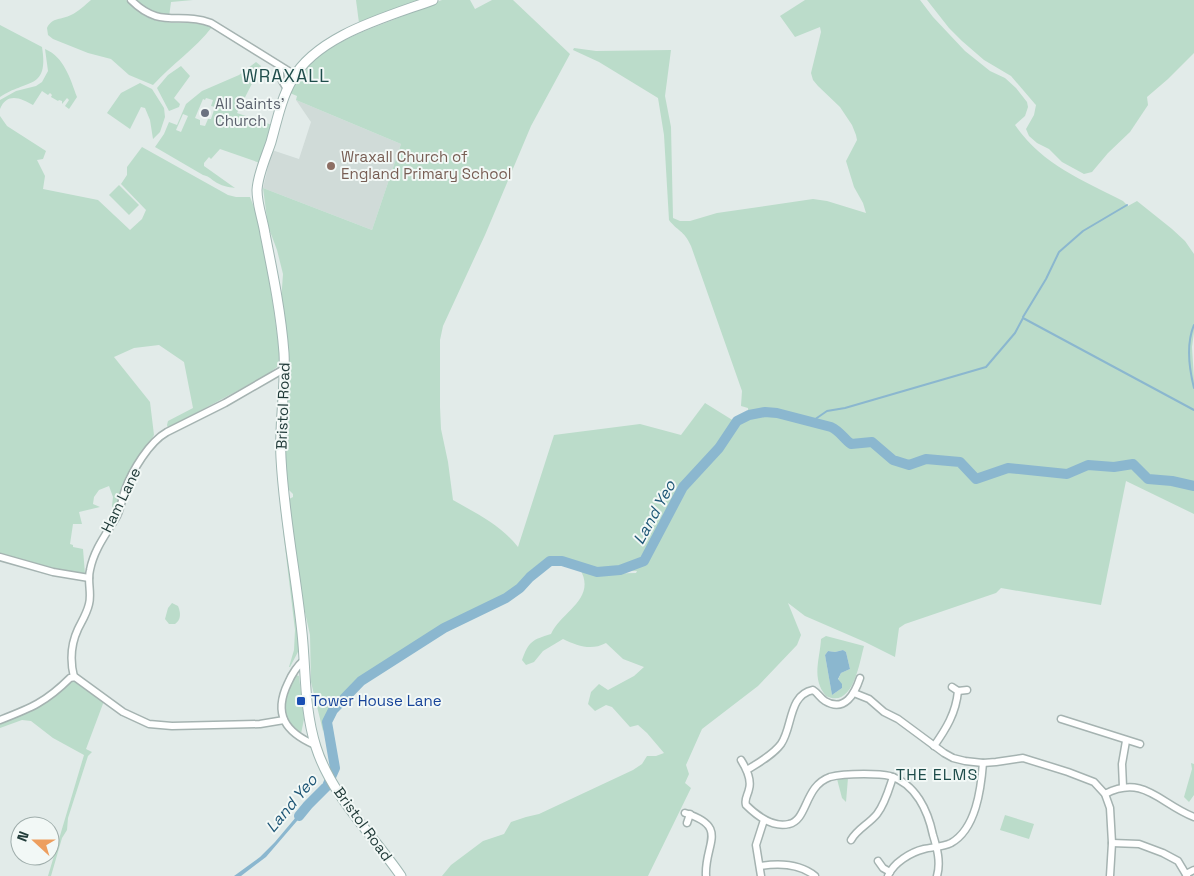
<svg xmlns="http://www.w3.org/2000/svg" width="1194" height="876" viewBox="0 0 1194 876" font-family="'Space Grotesk',sans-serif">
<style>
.built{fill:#d0dbd8}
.green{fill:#bbdcca;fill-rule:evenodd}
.water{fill:#8bb7cf}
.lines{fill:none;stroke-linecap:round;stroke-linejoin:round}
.stream{stroke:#8bb7cf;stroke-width:2}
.river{stroke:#8bb7cf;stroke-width:10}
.pedestrian-casing{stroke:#a5b3b1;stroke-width:8}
.minor-casing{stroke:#a5b3b1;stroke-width:9}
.secondary-casing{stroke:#a0b7b3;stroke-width:11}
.pedestrian{stroke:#fff;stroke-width:5}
.minor{stroke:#fff;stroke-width:6}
.secondary{stroke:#fff;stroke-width:9}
.worship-dot{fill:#6b7280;stroke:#f2f8f6;stroke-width:2}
.education-dot{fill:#8d6e63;stroke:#f2f8f6;stroke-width:2}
.transit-dot{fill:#1a4fb4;stroke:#f2f8f6;stroke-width:2}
.labels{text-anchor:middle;stroke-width:4;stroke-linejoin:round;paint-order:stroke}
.worship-label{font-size:15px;fill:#5b616d;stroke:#f2f8f6;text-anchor:start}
.education-label{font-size:15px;fill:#785e54;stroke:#f2f8f6;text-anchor:start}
.street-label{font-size:15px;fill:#223c3a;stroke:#f2f8f6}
.transit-label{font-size:15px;fill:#164399;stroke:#f2f8f6;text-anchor:start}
.water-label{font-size:16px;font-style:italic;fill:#1e5676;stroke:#f2f8f6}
.neighbourhood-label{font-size:16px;letter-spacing:1px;fill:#1f4d4b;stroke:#f2f8f6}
.quarter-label{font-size:18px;letter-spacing:1px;fill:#1f4d4b;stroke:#f2f8f6}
</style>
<rect width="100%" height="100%" fill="#e2ebe9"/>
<path class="built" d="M 296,100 L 401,144 L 372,230 L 263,188 L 272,150 L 299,159 L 311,122 Z"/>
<g class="green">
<path d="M 91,0 L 126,0 C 132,5 138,12 145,16 C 166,28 190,18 212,27 C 195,49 172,64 153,85 L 129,75 L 111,59 L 88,53 L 53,39 L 48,35 L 47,28 C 52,17 62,20 71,15 C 78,12 85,5 91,0 Z"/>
<path d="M 135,0 L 193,0 L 171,2 L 169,17 L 150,12 Z"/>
<path d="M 356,0 L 421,0 L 359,23 Z"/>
<path d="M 442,0 L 470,0 L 475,9 L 492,0 L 513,0 L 570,54 L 531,126 L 485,235 L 443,326 L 440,340 L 440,407 L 441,429 L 448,462 L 453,500 C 477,514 501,525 518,547 L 554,435 L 640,424 L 681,435 L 705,403 L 734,421 L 748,413 L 748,408 L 741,406 L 742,391 L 691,246 C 684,230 677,231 669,220 L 664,135 L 658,98 L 599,62 L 573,50 L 574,48 L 596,51 L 671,50 L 665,96 L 671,127 L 673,218 L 680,221 L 690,221 L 717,213 L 813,199 L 827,201 L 866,213 L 863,203 L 854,187 L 846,161 L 857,140 L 856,135 L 852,125 L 840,107 L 818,86 L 813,80 L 811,73 L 821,32 L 820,27 L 795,37 L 780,16 L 805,0 L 920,0 L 933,17 L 965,51 L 990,71 L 1005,78 L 1016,88 L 1027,102 L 1028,107 L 1025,116 L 1015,125 C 1043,165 1081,179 1123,201 L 1128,206 L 1137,201 L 1172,229 L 1185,241 L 1194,254 L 1194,332 L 1192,347 L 1194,379 L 1194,514 L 1126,481 L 1101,605 L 1001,588 L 996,593 L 905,624 L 899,628 L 895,657 L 865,642 L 805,616 L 788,603 L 801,635 L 797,645 L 758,686 L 702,729 L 686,765 L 689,774 L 685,783 L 691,788 L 648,876 L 442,876 L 451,865 L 483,841 L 504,834 L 511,822 L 526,817 L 539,814 L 633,770 L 642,764 L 647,756 L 656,756 L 664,753 L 647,733 L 638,725 L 630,727 L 612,707 L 606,705 L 595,711 L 588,704 L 591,692 L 599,684 L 608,690 L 634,676 L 644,667 L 623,659 L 606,643 C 591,651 578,646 563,639 L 543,651 L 534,662 L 526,665 L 522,660 C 529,641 532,640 551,634 C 562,611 597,599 580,569 L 596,574 L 636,573 L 637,571 L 582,568 L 559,559 L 547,562 L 525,579 L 513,592 L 501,600 L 446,626 L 414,645 L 401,657 L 367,676 L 335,710 L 323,731 L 311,682 L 310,635 L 299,585 L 291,533 L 289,499 L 293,497 L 293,494 L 287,488 L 284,433 L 289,358 L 281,302 L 283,274 L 277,250 L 268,226 L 263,188 L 372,230 L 401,144 L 296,100 L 297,96 L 290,93 C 315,45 356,35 403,16 L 403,14 Z"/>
<path d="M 927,0 L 1194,0 L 1194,53 L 1168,79 L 1147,97 L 1148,105 L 1130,132 L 1108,153 L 1092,172 L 1084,174 L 1062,162 L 1049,149 L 1037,143 L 1029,136 L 1026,129 L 1034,115 L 1036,105 L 1035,104 L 1011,76 L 984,60 L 962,41 L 949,28 Z"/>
<path d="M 0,25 L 42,47 C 49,90 27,79 0,97 Z"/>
<path d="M 45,49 C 64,57 70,78 77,97 L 69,109 L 65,106 L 69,100 L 67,98 L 62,104 L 62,101 L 59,100 L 58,101 L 51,97 L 52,95 L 50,93 L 48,95 L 42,91 L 33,105 C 21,98 7,92 0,109 L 0,100 L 16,91 L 36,86 L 42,82 L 48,71 Z"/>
<path d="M 256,62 L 261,66 L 237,113 L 272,125 L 260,163 L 220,149 L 211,159 L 209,157 L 204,163 L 204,166 L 235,188 C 228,187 221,186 214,181 C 210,178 208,176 203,175 L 155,147 L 164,134 L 169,122 L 177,125 L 186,104 L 202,91 L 239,75 ZM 206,98 L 213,100 L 211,106 L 215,107 L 211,119 L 208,119 L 205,126 L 200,125 L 200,120 L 195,118 L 203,99 L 205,100 ZM 183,114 L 188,116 L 181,132 L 176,130 Z"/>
<path d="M 181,66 L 190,76 L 174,98 L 180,104 L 179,107 L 169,111 L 157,88 L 168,75 Z"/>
<path d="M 140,83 L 152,89 L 164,108 L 165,117 L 160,132 L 153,139 L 150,120 L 145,108 L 141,107 L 130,129 L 107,113 L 121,93 Z"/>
<path d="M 0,116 L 7,126 L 46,151 L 43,159 L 37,160 L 45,176 L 43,189 L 98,200 L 130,230 L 142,219 L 146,210 L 121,184 L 127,175 L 127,167 L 142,147 L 228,195 L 236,197 L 250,197 L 259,220 L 274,310 L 280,357 L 277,367 L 265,376 L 168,428 L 167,425 L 168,421 L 193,408 L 184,362 L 159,345 L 134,348 L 114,357 L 150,402 L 154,435 L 126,479 L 115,512 L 112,506 L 113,497 L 109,486 L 99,490 L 94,497 L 93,504 L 100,507 L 79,512 L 82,524 L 73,524 L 70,544 L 73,545 L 73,547 L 83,549 L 85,574 L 65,573 L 0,555 Z"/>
<path d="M 119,185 L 139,205 L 129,215 L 109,195 Z"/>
<path d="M 281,504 L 298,628 L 299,650 L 290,667 L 289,667 L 294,650 L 295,630 L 280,505 Z"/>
<path d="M 172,603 L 178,606 C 181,613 181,620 175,624 L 169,624 L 165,619 L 168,608 Z"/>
<path d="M 826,636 L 864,646 C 859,664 853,709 826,696 C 811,678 820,659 821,639 ZM 843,650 L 846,652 L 850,669 L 841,673 L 838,680 L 842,688 L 832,695 L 825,655 L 828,651 L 835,652 Z"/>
<path d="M 296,675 L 299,676 L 304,719 L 301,734 C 278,717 283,696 296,675 Z"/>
<path d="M 73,679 L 104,701 L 86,749 L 92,752 L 88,756 L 68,818 L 67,830 L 62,838 L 51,876 L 48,876 L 84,755 L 53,738 L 31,721 L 22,720 L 0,728 L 0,723 L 43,704 Z"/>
<path d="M 1191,763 L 1194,764 L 1194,795 L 1189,802 L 1184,797 L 1192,769 Z"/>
<path d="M 848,778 L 846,802 L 842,798 L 837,779 Z"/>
<path d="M 1005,815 L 1034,824 L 1029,839 L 1000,830 Z"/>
</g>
<g class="water">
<path d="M 843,650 L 846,652 L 850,669 L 841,673 L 838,679 L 842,684 L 842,688 L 832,695 L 825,655 L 828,651 L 835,652 Z"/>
<path d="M 307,804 L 309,807 L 266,857 L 241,876 L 234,876 L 260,857 L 275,842 Z"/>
</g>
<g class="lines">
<g class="stream">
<path d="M 1023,317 L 1046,279 L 1059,252 L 1083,231 L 1127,205"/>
<path d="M 1194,325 C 1186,344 1189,368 1194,388"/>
<path d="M 811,422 L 827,411 L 845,408 L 986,367 L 1015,333 L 1023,318 L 1194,410"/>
</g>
<path class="river" d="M 299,816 L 308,805 L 327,786 L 335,768 L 327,722 L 333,710 L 361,681 L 444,628 L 506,598 L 520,588 L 530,577 L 550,561 L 562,561 L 597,572 L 620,570 L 644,561 L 683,487 L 719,448 L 737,421 L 749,415 L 765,412 L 777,413 L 831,427 C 840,431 844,439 851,444 L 872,442 L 893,460 L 909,465 L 926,459 L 960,462 L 976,479 L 1008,468 L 1067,474 L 1088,465 L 1114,467 L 1133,464 L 1148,479 L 1172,481 L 1194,486"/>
<g class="pedestrian-casing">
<path id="pedestrian" d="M 280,67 L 281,80 L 287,90"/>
</g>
<g class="minor-casing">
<g id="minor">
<path d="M 131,0 C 161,30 179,11 211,23 L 295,75"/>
<path d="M 0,557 L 53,572 L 89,578"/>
<path d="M 304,660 C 296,667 292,674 288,683 C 273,714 285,732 315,745"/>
<path d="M 74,677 C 70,661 71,644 78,629 C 82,621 87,613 89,604 C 92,593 87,581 90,570 C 94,549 107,533 117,516 C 121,508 122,498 125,490 C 132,471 149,442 167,432 L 225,403 L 284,369"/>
<path d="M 958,691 L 967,690"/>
<path d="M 854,693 L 869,699 L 884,712 L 898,719 L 944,753 L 953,758 L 965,761 L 983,763 L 996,762 L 1023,758 L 1068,772 L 1094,782 L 1105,794 L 1110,808 L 1112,843 L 1110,876"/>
<path d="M 1061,719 L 1140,744"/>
<path d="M 0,720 C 31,708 46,702 70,678 L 75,677 L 123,712 L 149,724 L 172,726 L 260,724 L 284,720"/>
<path d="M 934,746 C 946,729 956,713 958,691 L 952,687"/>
<path d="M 741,760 C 746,768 752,779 749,789 C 748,795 744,799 746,805 C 756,815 773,828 789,824 C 808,820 804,786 830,777 C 841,774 852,774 864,774 C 873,774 882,774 890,776 C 916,784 928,811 933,835 C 937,848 941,862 937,876"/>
<path d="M 747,770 C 758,763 773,755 781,744 C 793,727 788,695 813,690 C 818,693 820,698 825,701 C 845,713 855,693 860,678"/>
<path d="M 1123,787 L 1122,764 L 1126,741"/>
<path d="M 1105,794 C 1144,774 1160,804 1194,817"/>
<path d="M 685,813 C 730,827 704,844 706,876"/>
<path d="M 687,823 L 690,814"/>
<path d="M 851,840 C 857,829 869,824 877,814 C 885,804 889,789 893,777"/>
<path d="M 1112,843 L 1139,844 L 1163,853 L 1178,861 L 1187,876"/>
<path d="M 878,861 L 883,868 L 890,872"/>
<path d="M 760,866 C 779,863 799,863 815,876"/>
<path d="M 1186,874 L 1194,870"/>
<path d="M 761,876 L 756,845 L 764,820"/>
<path d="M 888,876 C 893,863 911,852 924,849 C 932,847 943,847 951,843 C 976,829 981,789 983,763"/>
</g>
</g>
<g class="secondary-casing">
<path id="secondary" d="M 401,876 C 373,835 331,795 316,747 C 304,709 306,671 302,633 C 296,574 284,517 281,458 C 279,423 286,388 284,353 C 281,313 273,274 265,234 C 263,220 257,205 257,190 C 258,174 266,157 271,142 C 277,121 281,99 292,80 C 317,35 387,17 433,0"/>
</g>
<use href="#pedestrian" class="pedestrian"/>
<use href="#minor" class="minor"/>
<use href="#secondary" class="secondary"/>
</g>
<circle class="worship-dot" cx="205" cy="113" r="5"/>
<circle class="education-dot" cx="331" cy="166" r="5"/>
<rect class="transit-dot" x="296" y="696" width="10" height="10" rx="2.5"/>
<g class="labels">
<g class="worship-label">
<text x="215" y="109">All Saints'<tspan x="215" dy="17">Church</tspan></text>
</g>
<g class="education-label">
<text x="341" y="162">Wraxall Church of<tspan x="341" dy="17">England Primary School</tspan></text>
</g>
<g class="street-label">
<text transform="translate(283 406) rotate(-88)" y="5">Bristol Road</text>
<text transform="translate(121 500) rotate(-64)" y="5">Ham Lane</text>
<text transform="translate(363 824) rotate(54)" y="5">Bristol Road</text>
</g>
<g class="transit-label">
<text x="311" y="706">Tower House Lane</text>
</g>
<g class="water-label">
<text transform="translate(654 512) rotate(-61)" y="6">Land Yeo</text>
<text transform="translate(291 803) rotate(-50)" y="6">Land Yeo</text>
</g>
<g class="neighbourhood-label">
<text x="937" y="780">THE ELMS</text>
</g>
<g class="quarter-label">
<text x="286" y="82">WRAXALL</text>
</g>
</g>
<g transform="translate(35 841) rotate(291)"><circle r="24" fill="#f2f8f6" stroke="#9fadab"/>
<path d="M0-4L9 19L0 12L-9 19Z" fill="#ed9e5e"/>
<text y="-8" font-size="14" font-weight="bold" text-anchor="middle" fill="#223c3a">N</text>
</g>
</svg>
